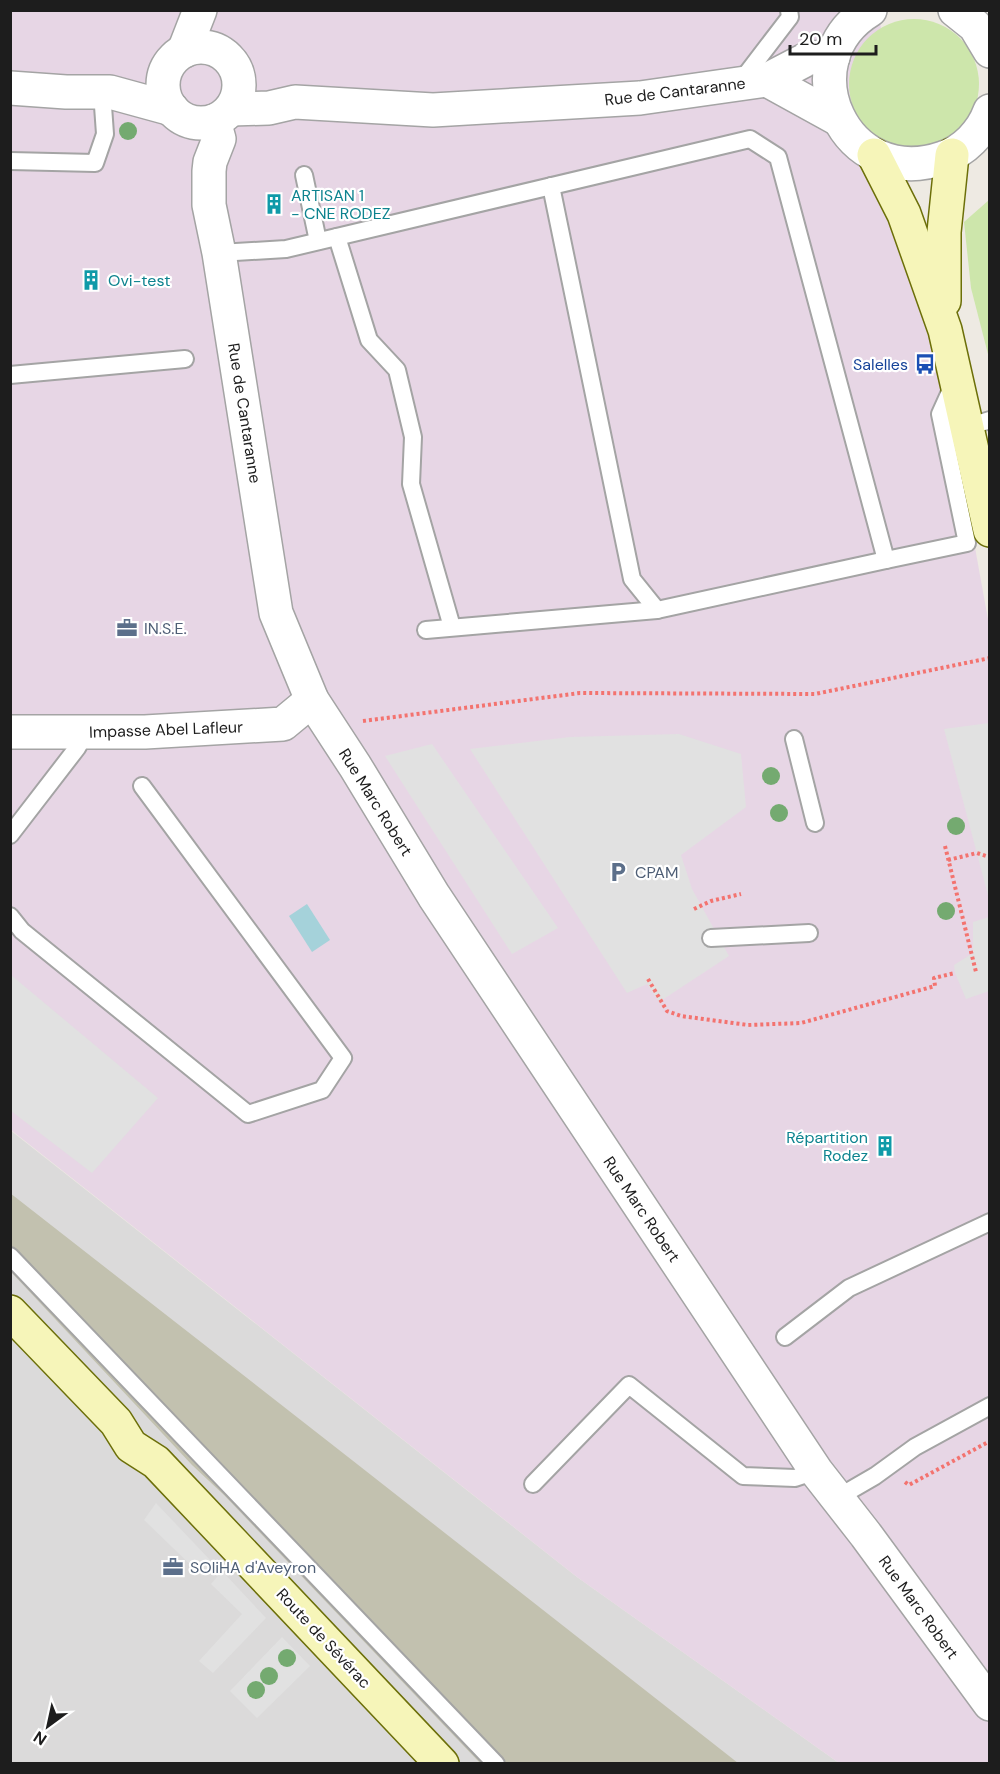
<svg xmlns="http://www.w3.org/2000/svg" width="1000" height="1774" viewBox="0 0 1000 1774" font-family="'DM Sans',sans-serif">
<style>
.residential{fill:#dbdada}
.industrial{fill:#e7d6e5}
.construction{fill:#c2c1af}
.grass{fill:#cde6ab}
.parking{fill:#e1e1e1}
.water{fill:#a5d2da}
.lines{fill:none;stroke-linecap:round;stroke-linejoin:round}
.service-casing{stroke:#a4a4a4;stroke-width:20}
.minor-casing{stroke:#a4a4a4;stroke-width:36}
.tertiary-casing{stroke:#a4a4a4;stroke-width:36}
.secondary-casing{stroke:#6c6f09;stroke-width:36}
.path{stroke:#f3736f;stroke-width:4;stroke-dasharray:3 3;stroke-linecap:butt}
.service{stroke:#fff;stroke-width:16}
.minor{stroke:#fff;stroke-width:33}
.tertiary{stroke:#fff;stroke-width:33}
.secondary{stroke:#f6f5b9;stroke-width:33}
.tree{fill:#74aa70}
.labels{text-anchor:middle;stroke-width:4.5;stroke-linejoin:round;paint-order:stroke}
.street-label{font-size:16px;fill:#1d1d1d;stroke:#fff}
.culture-label{font-size:16px;fill:#0d838f;stroke:#fff;text-anchor:start}
.transit-label{font-size:16px;fill:#164399;stroke:#fff;text-anchor:end}
.service-label{font-size:16px;fill:#4e5e75;stroke:#fff;text-anchor:start}
</style>
<rect width="100%" height="100%" fill="#eeeae3"/>
<path class="residential" d="M 10,1130 L 577,1577 L 839,1763 L 11,1763 Z"/>
<path class="industrial" d="M 10,11 L 878,11 L 989,625 L 989,1763 L 839,1763 L 577,1577 L 11,1130 Z"/>
<path class="construction" d="M 10,1193 L 357,1464 L 738,1763 L 480,1763 L 224,1495 L 192,1465 L 11,1272 Z"/>
<g class="grass">
<circle cx="914" cy="84" r="65"/>
<path d="M 989,200 L 989,358 L 971,288 L 964,222 Z"/>
</g>
<g class="parking">
<path d="M 989,723 L 990,723 L 989,899 L 944,729 Z"/>
<path d="M 679,734 L 741,754 L 746,807 L 681,855 L 692,889 L 729,956 L 659,1002 L 647,984 L 627,993 L 470,749 L 570,737 Z"/>
<path d="M 432,744 L 558,928 L 512,954 L 385,756 Z"/>
<path d="M 989,917 L 989,991 L 966,999 L 955,973 L 954,965 L 973,953 L 973,922 Z"/>
<path d="M 11,975 L 158,1098 L 92,1173 L 11,1111 Z"/>
<path d="M 156,1503 L 212,1562 L 202,1576 L 144,1520 Z"/>
<path d="M 222,1571 L 266,1618 L 213,1673 L 199,1661 L 242,1614 L 211,1584 Z"/>
<path d="M 282,1637 L 310,1666 L 257,1718 L 230,1691 Z"/>
</g>
<path class="water" d="M 307,904 L 330,940 L 312,952 L 289,916 Z"/>
<g class="lines">
<g class="service-casing">
<g id="service">
<path d="M 741,81 L 790,17 L 789,10"/>
<path d="M 10,161 L 95,163 L 105,134 L 102,92"/>
<path d="M 304,175 L 318,241"/>
<path d="M 551,186 L 632,579 L 657,610 L 886,560"/>
<path d="M 337,237 L 369,340 L 397,370 L 413,437 L 411,484 L 452,627"/>
<path d="M 219,253 L 286,249 L 750,139 L 778,157 L 886,560 L 967,543 L 940,414 L 954,383"/>
<path d="M 10,375 L 185,359"/>
<path d="M 967,427 L 990,420"/>
<path d="M 426,630 L 657,610"/>
<path d="M 794,739 L 815,823"/>
<path d="M 10,835 L 77,748 L 86,732"/>
<path d="M 10,916 L 22,931 L 248,1114 L 322,1090 L 343,1058 L 142,786"/>
<path d="M 711,938 L 809,933"/>
<path d="M 10,1256 L 496,1764"/>
<path d="M 785,1337 L 849,1288 L 990,1222"/>
<path d="M 533,1484 L 629,1385 L 743,1476 L 795,1478 L 816,1471"/>
<path d="M 837,1498 L 875,1476 L 915,1447 L 990,1406"/>
</g>
</g>
<g class="minor-casing">
<g id="minor">
<circle cx="201" cy="85" r="38"/>
<path d="M 184,51 L 200,10"/>
<path d="M 767,80 L 838,119"/>
<path d="M 10,88 L 66,92 L 110,92 L 172,109"/>
<path d="M 231,109 L 269,108 L 295,102 L 433,110 L 640,98 L 767,80 L 809,58 L 833,57"/>
<path d="M 214,121 L 219,139 L 210,162 L 209,171 L 209,205 L 219,253 L 276,613 L 312,700 L 355,766 L 434,896 L 816,1471 L 866,1535 L 990,1704"/>
<path d="M 10,732 L 145,732 L 283,724 L 312,700"/>
</g>
</g>
<g class="tertiary-casing">
<g id="tertiary">
<path d="M 870,10 C 786,61 844,192 943,158 C 964,151 982,133 990,111"/>
<path d="M 955,10 L 975,26 L 990,51"/>
</g>
</g>
<g class="secondary-casing">
<g id="secondary">
<path d="M 874,155 L 904,214 L 945,330 L 990,530"/>
<path d="M 944,301 L 944,232 L 952,155"/>
<path d="M 10,1312 L 116,1422 L 131,1446 L 156,1462 L 442,1764"/>
</g>
</g>
<g class="path">
<path d="M 363,721 L 580,693 L 815,694 L 990,658"/>
<path d="M 945,846 L 976,972"/>
<path d="M 948,860 L 977,853 L 986,856"/>
<path d="M 694,909 L 711,901 L 741,894"/>
<path d="M 648,979 L 667,1011 L 681,1016 L 748,1025 L 801,1023 L 935,986 L 934,978 L 955,973"/>
<path d="M 905,1482 L 909,1485 L 990,1441"/>
</g>
<use href="#service" class="service"/>
<use href="#minor" class="minor"/>
<use href="#tertiary" class="tertiary"/>
<use href="#secondary" class="secondary"/>
</g>
<g class="tree">
<circle cx="128" cy="131" r="9"/>
<circle cx="771" cy="776" r="9"/>
<circle cx="779" cy="813" r="9"/>
<circle cx="956" cy="826" r="9"/>
<circle cx="946" cy="911" r="9"/>
<circle cx="287" cy="1658" r="9"/>
<circle cx="269" cy="1676" r="9"/>
<circle cx="256" cy="1690" r="9"/>
</g>
<defs>
<g id="building-bare" transform="scale(1.62)"><path d="M-4-6H4V6H1V3H-1V6H-4ZM-2.5-4.3h1.7v1.8h-1.7ZM.8-4.3h1.7v1.8H.8ZM-2.5-1h1.7V.8h-1.7ZM.8-1h1.7V.8H.8Z" fill="#0f9aa8" stroke="#fff" stroke-width="2.5" paint-order="stroke"/></g>
<g id="bus-bare" transform="scale(1.62)"><path d="M-5-6H5V4H4V6H2V4H-2V6H-4V4H-5ZM-3.5-4V0h7V-4ZM-3.5 1.2v1.5H-2V1.2ZM2 1.2v1.5H3.5V1.2Z" fill="#1a4fb4" stroke="#fff" stroke-width="2.5" paint-order="stroke"/></g>
<g id="office-bare" transform="scale(1.62)"><path d="M-6-3h4V-5.5h4V-3h4V5H-6ZM-1-4.5V-3h2v-1.5ZM-6 0V1H6V0Z" fill="#5c6f8a" stroke="#fff" stroke-width="2.5" paint-order="stroke"/></g>
<g id="parking-bare" transform="scale(1.62)"><path d="M-3.5-5.5H1a3.5 3.5 0 0 1 0 7H-1V5.5H-3.5ZM-1-3.4V-.6H.8a1.4 1.4 0 0 0 0-2.8Z" fill="#5c6f8a" stroke="#fff" stroke-width="2.5" paint-order="stroke"/></g>
</defs>
<g fill-rule="evenodd">
<use href="#building-bare" x="274" y="204"/>
<use href="#building-bare" x="91" y="280"/>
<use href="#bus-bare" x="925" y="364"/>
<use href="#office-bare" x="127" y="628"/>
<use href="#parking-bare" x="618" y="872"/>
<use href="#building-bare" x="885" y="1146"/>
<use href="#office-bare" x="173" y="1567"/>
</g>
<g class="labels">
<g class="street-label">
<text transform="translate(675 91) rotate(-7)" y="6">Rue de Cantaranne</text>
<text transform="translate(245 413) rotate(81)" y="6">Rue de Cantaranne</text>
<text transform="translate(166 729) rotate(-2)" y="6">Impasse Abel Lafleur</text>
<text transform="translate(376 802) rotate(58)" y="6">Rue Marc Robert</text>
<text transform="translate(642 1209) rotate(56)" y="6">Rue Marc Robert</text>
<text transform="translate(919 1607) rotate(54)" y="6">Rue Marc Robert</text>
<text transform="translate(324 1638) rotate(47)" y="6">Route de Sévérac</text>
</g>
<g class="culture-label">
<text x="291" y="201">ARTISAN 1<tspan x="291" dy="18">- CNE RODEZ</tspan></text>
<text x="108" y="286">Ovi-test</text>
<text x="868" y="1143" text-anchor="end">Répartition<tspan x="868" dy="18">Rodez</tspan></text>
</g>
<g class="transit-label">
<text x="908" y="370">Salelles</text>
</g>
<g class="service-label">
<text x="144" y="634">IN.S.E.</text>
<text x="635" y="878">CPAM</text>
<text x="190" y="1573">SOliHA d'Aveyron</text>
</g>
</g>
<rect width="1000" height="1774" fill="none" stroke="#1d1d1d" stroke-width="24"/>
<g transform="translate(48 1726) rotate(213)" stroke="#ffffff" stroke-width="4.5" paint-order="stroke">
<path d="M0-4.5L10 22L0 15L-10 22Z" fill="#1d1d1d"/>
<text y="-9" font-size="16" font-weight="bold" text-anchor="middle" fill="#1d1d1d">N</text>
</g>
<path d="M790 45v9h86v-9" fill="none" stroke="#1d1d1d" stroke-width="3"/>
<text x="799" y="45" font-size="18" fill="#1d1d1d" stroke="#ffffff" stroke-width="4.5" paint-order="stroke">20 m</text>
</svg>
